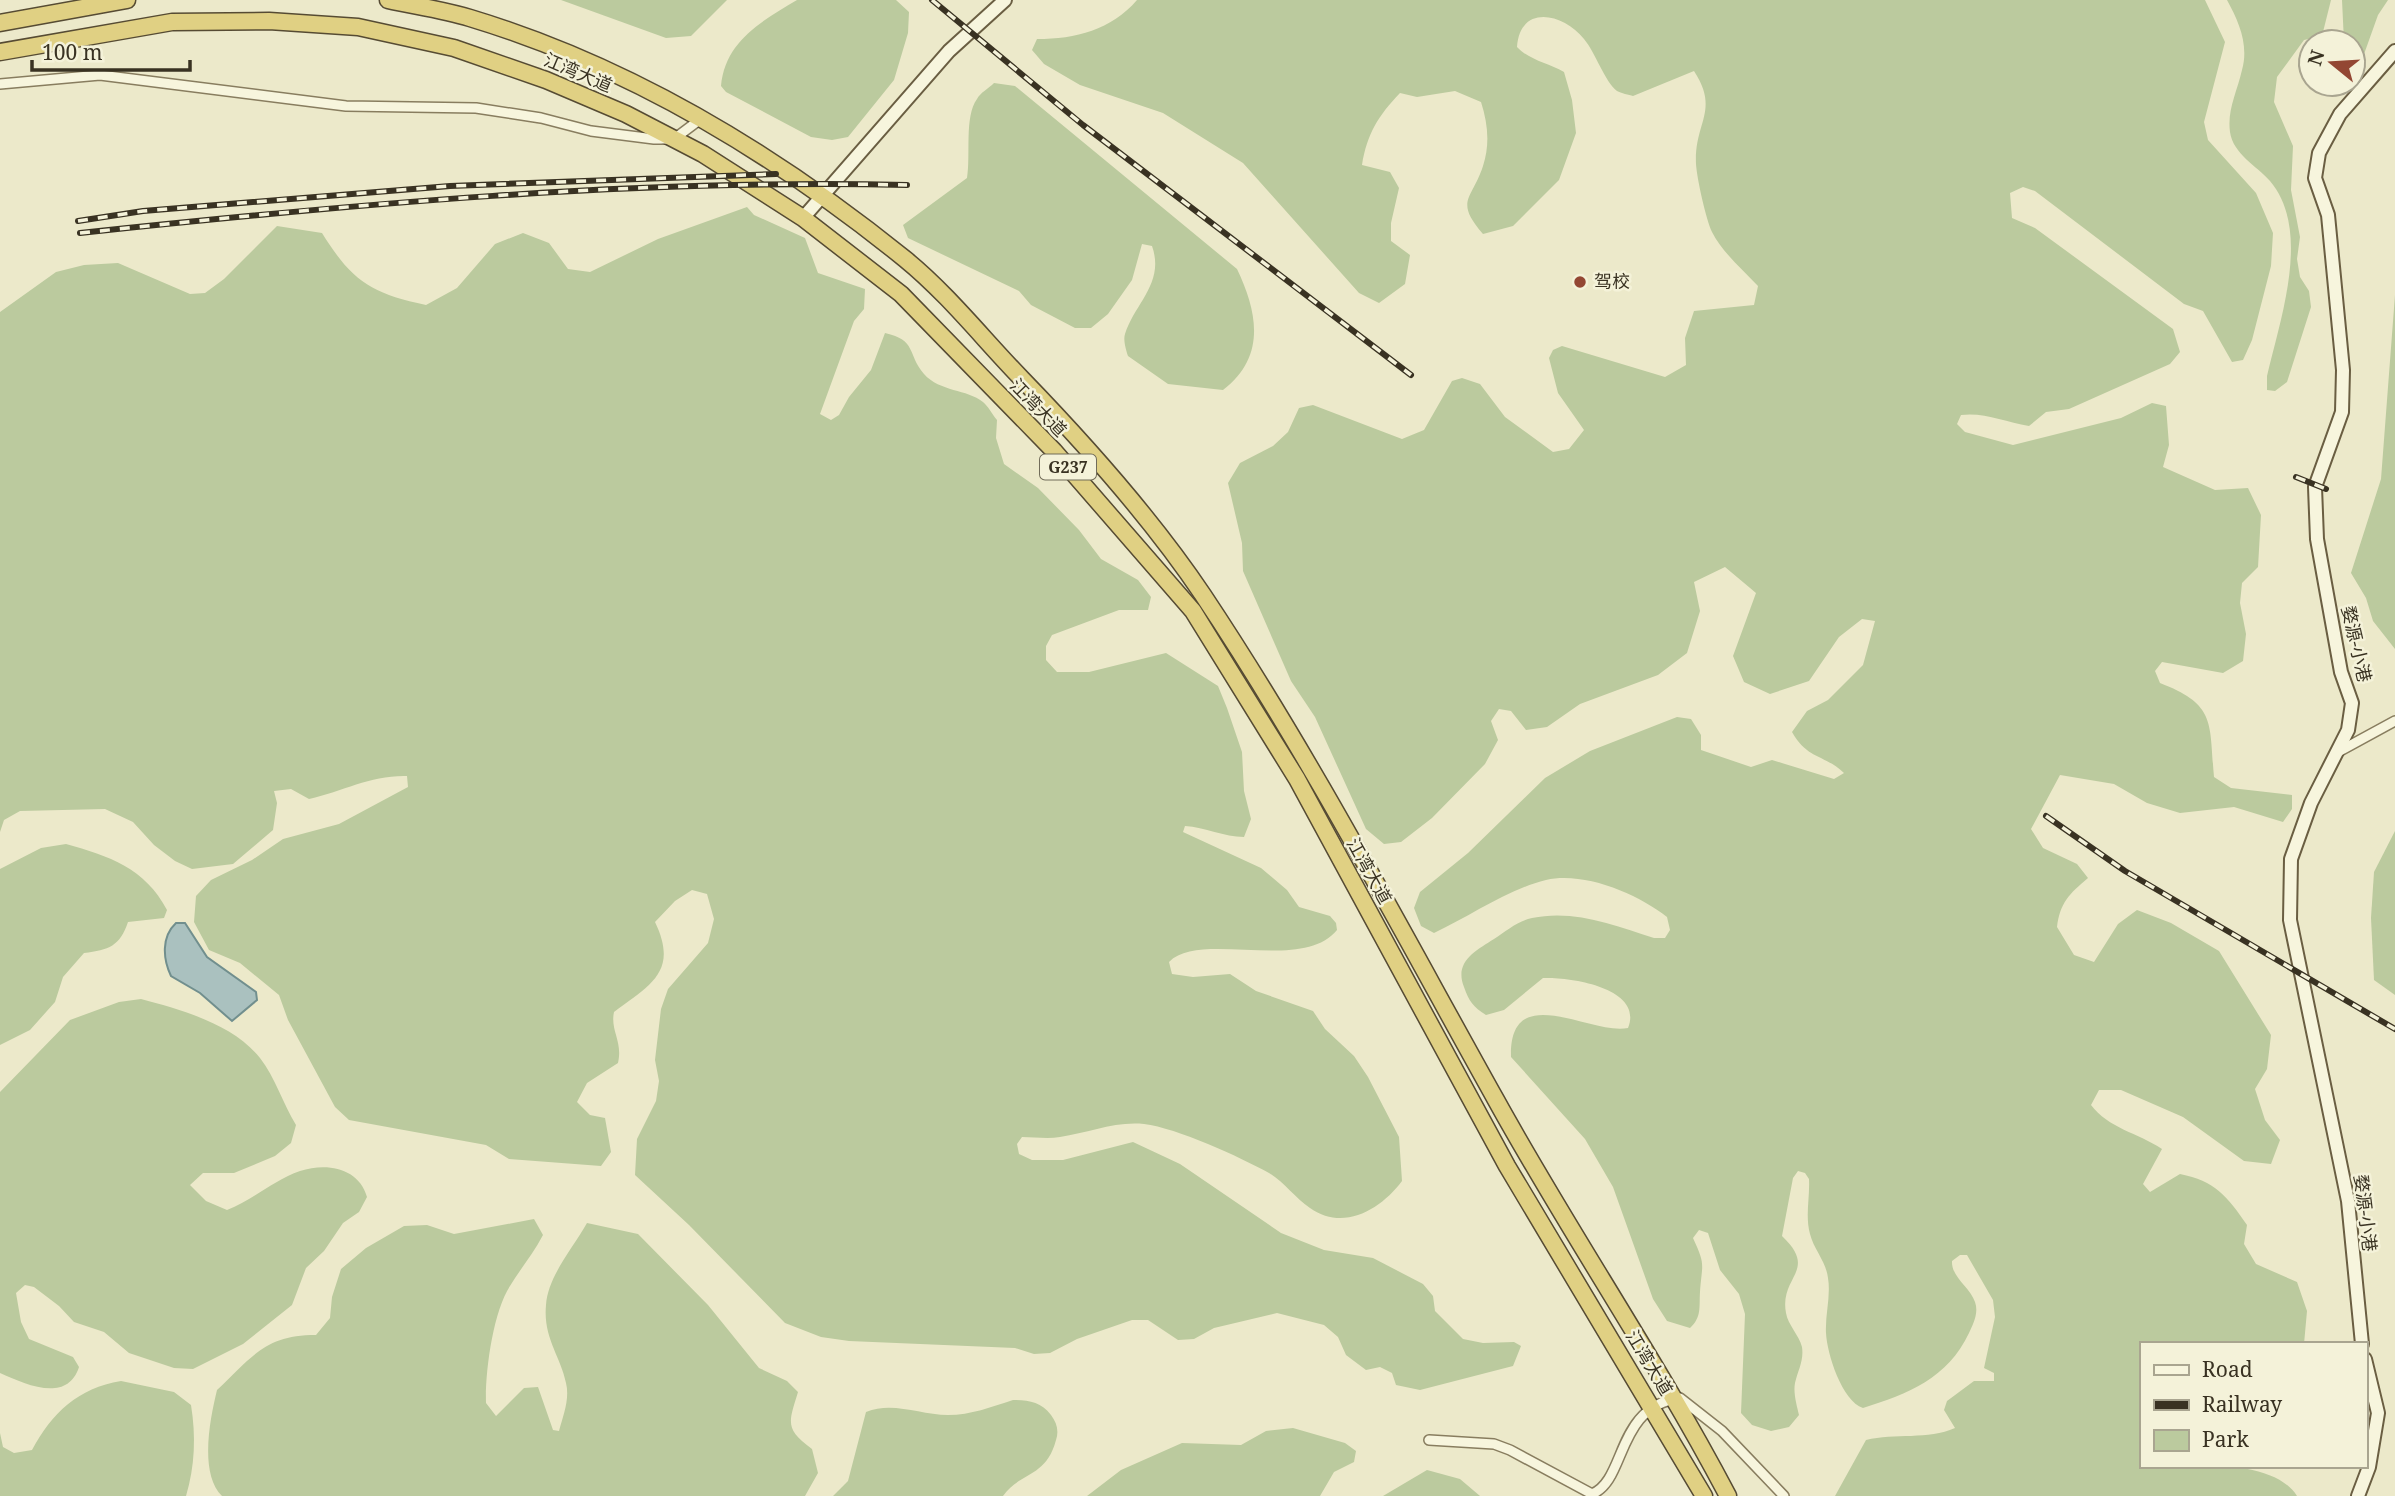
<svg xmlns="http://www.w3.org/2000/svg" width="2395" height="1496" viewBox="0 0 2395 1496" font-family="'Noto Serif','Noto Sans SC',serif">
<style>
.green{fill:#bbca9e}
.water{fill:#aac1bf;stroke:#718f8e;stroke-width:2}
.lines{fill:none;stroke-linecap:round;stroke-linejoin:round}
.minor-casing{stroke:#887d5f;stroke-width:12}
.secondary-casing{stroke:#6a5e42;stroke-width:16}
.trunk-casing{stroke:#564b33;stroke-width:19}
.minor{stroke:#f7f5dd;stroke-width:9}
.secondary{stroke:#f7f5dd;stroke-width:12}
.trunk{stroke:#e0d083;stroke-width:16}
.rail-casing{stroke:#393222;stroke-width:6}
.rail{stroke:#f4f2d9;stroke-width:3.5;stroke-dasharray:10;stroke-linecap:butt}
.poi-dot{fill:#934733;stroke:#f4f2d9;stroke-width:2.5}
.labels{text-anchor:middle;stroke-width:5;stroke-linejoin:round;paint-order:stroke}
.shield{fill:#f4f2d9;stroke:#716c59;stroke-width:2}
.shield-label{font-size:16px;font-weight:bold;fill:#393222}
.street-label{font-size:18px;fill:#393222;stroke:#f4f2d9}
.poi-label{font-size:18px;fill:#393222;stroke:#f4f2d9;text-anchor:start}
</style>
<rect width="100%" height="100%" fill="#ece9ca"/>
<g class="green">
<path d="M 561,0 L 727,0 L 691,36 L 666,38 Z"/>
<path d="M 797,0 L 896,0 L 909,12 L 908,33 L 894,80 L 848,137 L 832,140 L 811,137 L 726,92 L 721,86 C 725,41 762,21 797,0 Z"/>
<path d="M 1137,0 L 2205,0 L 2225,42 L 2204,122 L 2208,140 L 2256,193 L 2273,233 L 2271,266 L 2252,340 L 2243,360 L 2232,362 L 2203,311 L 2184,304 L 2035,191 L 2023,187 L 2010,193 L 2012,218 L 2035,228 L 2173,329 L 2180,352 L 2170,364 L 2069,409 L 2046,412 L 2029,426 C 2005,422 1984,412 1961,415 L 1957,424 L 1965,432 L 2013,445 L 2121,418 L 2152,403 L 2166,406 L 2169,445 L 2163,467 L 2215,490 L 2248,488 L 2261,515 L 2258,567 L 2242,583 L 2240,603 L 2246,634 L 2243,661 L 2223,673 L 2162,662 L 2155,671 L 2160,683 C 2217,705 2209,723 2214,777 L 2231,788 L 2292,795 L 2292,809 L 2283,822 L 2234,807 L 2180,813 L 2147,803 L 2114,784 L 2060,775 L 2031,829 L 2043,848 L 2077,864 L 2088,878 C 2069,894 2060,903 2057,927 L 2074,955 L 2094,962 L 2118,924 L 2137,910 L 2171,923 L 2219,951 L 2271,1035 L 2267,1069 L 2255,1089 L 2265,1120 L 2280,1140 L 2271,1164 L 2244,1161 L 2183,1117 L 2121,1090 L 2099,1090 L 2091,1105 C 2108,1128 2138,1133 2162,1149 L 2143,1184 L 2150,1192 L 2180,1174 C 2215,1181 2227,1196 2247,1225 L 2244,1244 L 2256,1264 L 2297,1282 L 2307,1311 L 2304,1344 L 2141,1344 L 2141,1466 C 2183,1466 2272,1456 2297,1496 L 1835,1496 L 1866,1440 C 1895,1433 1928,1440 1955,1428 L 1944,1410 L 1947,1401 L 1974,1381 L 1994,1381 L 1994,1373 L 1984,1368 L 1995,1317 L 1993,1300 L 1967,1255 L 1960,1255 L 1952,1261 C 1951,1277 1970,1287 1975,1302 C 1979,1313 1973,1324 1969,1333 C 1948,1378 1908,1394 1863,1408 C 1842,1401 1827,1354 1826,1333 C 1825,1315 1831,1296 1828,1278 C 1826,1261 1814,1250 1810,1234 C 1805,1216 1810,1197 1809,1179 L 1805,1173 L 1798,1171 L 1793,1178 L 1782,1236 C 1819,1271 1779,1276 1786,1313 C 1788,1325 1799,1335 1802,1347 C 1804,1361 1798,1370 1795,1383 C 1793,1393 1797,1406 1799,1415 L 1789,1427 L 1771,1431 L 1752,1425 L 1741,1413 L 1745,1314 L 1739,1294 L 1720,1270 L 1708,1233 L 1699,1230 L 1693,1238 C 1706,1266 1702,1263 1700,1292 C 1699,1307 1702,1317 1690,1328 L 1667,1321 L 1653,1299 L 1613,1187 L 1585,1139 L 1511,1057 C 1509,978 1591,1036 1628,1028 C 1644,988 1571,977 1543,978 L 1504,1010 L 1486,1015 C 1473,1007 1469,1001 1464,987 C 1454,962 1475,951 1494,939 C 1506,931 1518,921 1532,918 C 1573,909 1615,925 1654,938 L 1665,938 L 1670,930 L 1667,917 C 1638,894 1584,871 1546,880 C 1506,890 1471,916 1434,933 L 1421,926 L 1414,908 L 1420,892 L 1468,853 L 1545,778 L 1590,751 L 1677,717 L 1691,719 L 1701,735 L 1701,750 L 1751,767 L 1772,760 L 1834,779 L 1844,773 C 1824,754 1808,760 1792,732 L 1807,711 L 1828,700 L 1863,665 L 1875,621 L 1862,619 L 1839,637 L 1809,681 L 1770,694 L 1744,682 L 1733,656 L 1756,593 L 1725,567 L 1694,582 L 1700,611 L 1687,653 L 1658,675 L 1580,704 L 1547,727 L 1526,730 L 1511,711 L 1499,709 L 1491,721 L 1498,740 L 1485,764 L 1432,818 L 1401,842 L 1384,844 L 1366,829 L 1315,717 L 1291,681 L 1243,571 L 1242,543 L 1228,483 L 1240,463 L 1273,446 L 1288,432 L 1299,408 L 1313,405 L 1402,439 L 1424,430 L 1452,381 L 1462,378 L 1480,384 L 1505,417 L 1553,452 L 1569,449 L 1584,430 L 1558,393 L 1549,358 L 1553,350 L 1562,346 L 1665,377 L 1686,365 L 1685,338 L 1694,311 L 1754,305 L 1758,286 C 1743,270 1722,252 1712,232 C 1706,219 1697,179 1696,164 C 1694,122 1720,111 1694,71 L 1633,96 C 1629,95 1621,93 1617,91 C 1605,82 1595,52 1584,39 C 1563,13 1520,4 1517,47 C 1529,60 1548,63 1564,72 L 1572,100 L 1576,133 L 1559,180 L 1513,226 L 1483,234 C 1454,200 1472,200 1483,166 C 1490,144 1488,124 1481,102 L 1455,91 L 1417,97 L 1400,93 C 1378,116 1367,134 1362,165 L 1390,172 L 1399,188 L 1391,223 L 1391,241 L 1410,255 L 1405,284 L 1379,303 L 1359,293 L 1243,163 L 1163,113 L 1080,85 L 1044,64 L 1032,50 L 1037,39 C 1076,39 1111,30 1137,0 Z"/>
<path d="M 2227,0 L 2331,0 L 2322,36 L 2304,40 L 2277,77 L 2274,102 L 2293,146 L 2291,190 L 2300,237 L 2297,259 L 2300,277 L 2309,291 L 2311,307 L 2287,382 L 2275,391 L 2267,390 L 2267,376 C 2280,320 2312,230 2270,181 C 2257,166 2233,154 2230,132 C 2227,110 2237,92 2242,70 C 2249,45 2239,22 2227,0 Z"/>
<path d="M 2342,0 L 2388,0 L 2378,15 L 2363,57 L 2353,60 L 2353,42 L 2344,42 Z"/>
<path d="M 994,83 L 1015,86 L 1237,269 C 1258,313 1266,357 1223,390 L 1168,384 L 1128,356 C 1126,350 1123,340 1125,334 C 1135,303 1165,283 1152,246 L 1142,244 L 1132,280 L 1108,314 L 1091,328 L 1075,328 L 1031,305 L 1019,291 L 908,238 L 903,225 L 967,178 C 971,155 964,117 977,99 C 980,93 989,88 994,83 Z"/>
<path d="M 747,207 L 754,215 L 805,238 L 818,273 L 865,289 L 864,309 L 854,321 L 820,414 L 831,420 L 839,415 L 849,397 L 871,370 L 885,333 C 917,340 907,354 924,374 C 940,392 967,389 983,402 C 988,406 992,414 997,420 L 996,438 L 1004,464 L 1038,488 L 1079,530 L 1101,559 L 1138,580 L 1151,597 L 1148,610 L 1119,610 L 1052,635 L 1046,646 L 1046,660 L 1057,672 L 1089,672 L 1166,653 L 1218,686 L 1227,708 L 1242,752 L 1244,791 L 1251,819 L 1244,837 C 1224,837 1205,827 1185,826 L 1183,832 L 1261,868 L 1287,890 L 1299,907 L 1330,916 L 1336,923 L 1337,930 C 1302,973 1200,930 1169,962 L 1172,974 L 1193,977 L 1230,974 L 1256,991 L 1313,1011 L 1325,1029 L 1354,1056 L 1368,1077 L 1399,1137 L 1402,1181 C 1381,1209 1344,1232 1310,1208 C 1295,1198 1284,1182 1269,1173 C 1240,1157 1177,1128 1144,1124 C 1115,1121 1088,1133 1060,1137 C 1048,1139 1034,1137 1022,1137 L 1017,1144 L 1019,1154 L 1032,1160 L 1063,1160 L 1133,1142 L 1180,1164 L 1281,1233 L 1324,1250 L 1373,1258 L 1423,1284 L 1433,1296 L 1435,1311 L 1463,1339 L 1483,1343 L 1514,1342 L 1521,1346 L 1513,1366 L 1420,1390 L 1396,1385 L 1392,1373 L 1380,1367 L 1366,1370 L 1346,1355 L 1338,1337 L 1324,1325 L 1277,1313 L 1214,1328 L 1194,1339 L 1178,1340 L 1148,1320 L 1132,1320 L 1077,1339 L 1050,1353 L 1034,1354 L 1015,1348 L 849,1341 L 821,1337 L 785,1323 L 689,1225 L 635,1175 L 637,1139 L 656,1101 L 659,1081 L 655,1060 L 661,1009 L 668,989 L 708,943 L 714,919 L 707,894 L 692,890 L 675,901 L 655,922 C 679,972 650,985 614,1012 C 610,1031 623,1041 618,1063 L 587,1083 L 577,1102 L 590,1115 L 605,1118 L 611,1152 L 601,1166 L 509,1159 L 486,1145 L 349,1120 L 335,1107 L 288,1020 L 279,995 L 240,963 L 209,950 L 194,922 L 196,896 L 211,880 L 252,860 L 283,839 L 339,824 L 408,787 L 407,776 C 371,775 344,791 309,799 L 291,789 L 274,791 L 277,803 L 273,830 L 233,864 L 192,869 L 175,861 L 154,845 L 133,822 L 105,809 L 20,811 L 4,820 L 0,832 L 0,312 L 56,272 L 84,265 L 118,263 L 190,294 L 205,293 L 224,279 L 277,226 L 322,233 C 352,281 370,293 426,305 L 457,288 L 495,244 L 523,233 L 549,243 L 568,269 L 590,272 L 658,239 Z"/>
<path d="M 2395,295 L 2395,649 L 2373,621 L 2366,598 L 2351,573 L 2381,479 Z"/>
<path d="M 2395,831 L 2395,995 L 2374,980 L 2371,918 L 2374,872 Z"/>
<path d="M 66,844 C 109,856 145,868 167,910 L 164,918 L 128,922 C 120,946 109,950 84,953 L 63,977 L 55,1002 L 30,1030 L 0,1045 L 0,869 L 41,848 Z"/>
<path d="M 141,999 C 182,1010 233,1024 260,1058 C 275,1077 283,1104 296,1125 L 291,1143 L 275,1156 L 234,1173 L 203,1173 L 190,1185 L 206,1201 L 227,1210 C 253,1200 274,1180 300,1171 C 327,1162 359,1168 367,1197 L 359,1212 L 343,1223 L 324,1251 L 306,1268 L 292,1305 L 243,1344 L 193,1369 L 174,1368 L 129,1353 L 104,1332 L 74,1322 L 59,1306 L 34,1287 L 25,1285 L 16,1293 L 21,1322 L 29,1339 L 73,1357 L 79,1367 C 67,1404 25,1384 0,1373 L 0,1092 L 70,1020 L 119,1002 Z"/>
<path d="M 534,1219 L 543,1235 C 533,1254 521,1268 510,1286 C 493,1312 485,1372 486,1403 L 496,1416 L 524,1388 L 538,1387 L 553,1430 L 559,1431 C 563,1416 570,1399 566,1383 C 560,1355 543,1338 546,1305 C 548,1276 573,1248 587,1223 L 638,1234 L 708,1305 L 759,1368 L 787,1381 L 798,1392 C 789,1422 784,1429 812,1449 L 818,1473 L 805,1496 L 222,1496 C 199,1473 210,1419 217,1390 C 252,1357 265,1335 316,1335 L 330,1318 L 332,1297 L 341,1269 L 366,1248 L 404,1226 L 427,1225 L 454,1234 Z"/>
<path d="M 121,1381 L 174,1392 L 191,1405 C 196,1436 195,1466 186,1496 L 0,1496 L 0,1433 L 3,1447 L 14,1453 L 32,1450 C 52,1413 78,1388 121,1381 Z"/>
<path d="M 1013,1400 C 1029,1400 1041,1402 1051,1415 C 1057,1423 1059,1431 1056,1440 C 1046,1478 1021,1471 1003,1496 L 833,1496 L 848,1481 L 866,1412 C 893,1401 920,1415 948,1415 C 971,1415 991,1407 1013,1400 Z"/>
<path d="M 1293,1428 L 1345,1443 L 1356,1451 L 1354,1462 L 1334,1472 L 1320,1496 L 1087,1496 L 1121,1470 L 1182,1443 L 1241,1445 L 1266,1431 Z"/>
<path d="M 1427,1470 L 1460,1479 L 1480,1496 L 1383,1496 Z"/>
</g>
<path class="water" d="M 176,923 L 185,923 L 207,957 L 256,992 L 257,1000 L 232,1021 L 200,993 L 171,976 C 163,959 161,937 176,923 Z"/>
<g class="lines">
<g class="minor-casing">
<g id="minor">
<path d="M 0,84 L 100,75 L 346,106 L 476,108 L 541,118 L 591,131 L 654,139 L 674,139 L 702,118"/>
<path d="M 2338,752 L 2395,721"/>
<path d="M 1429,1440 L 1494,1444 L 1510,1450 L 1592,1494 C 1627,1480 1615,1407 1680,1398 L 1722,1431 L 1784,1496"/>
</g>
</g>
<g class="secondary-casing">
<g id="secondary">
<path d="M 803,218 L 949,51 L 1005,0"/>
<path d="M 2362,1344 L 2348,1201 L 2290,920 L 2291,859 L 2311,803 L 2348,730 L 2352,703 L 2341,672 L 2317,539 L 2315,487 L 2342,412 L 2343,370 L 2328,215 L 2315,178 L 2319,153 L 2340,114 L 2395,51"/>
<path d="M 2358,1496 L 2369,1467 L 2378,1413 L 2365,1359"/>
</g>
</g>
<g class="trunk-casing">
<g id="trunk">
<path d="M 388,0 C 415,6 444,10 470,18 C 629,66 776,155 905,259 C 948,294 984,340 1022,379 C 1085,444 1152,519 1203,595 C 1311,757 1401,930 1496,1100 C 1570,1234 1657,1361 1728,1496"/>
<path d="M 0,23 L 127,0"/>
<path d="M 0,52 L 172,22 L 269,21 L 358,27 L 454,48 L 546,80 L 626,114 L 703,154 L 803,218 L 901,294 L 1054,451 L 1193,611 L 1297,779 L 1507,1166 L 1704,1496"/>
</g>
</g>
<use href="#minor" class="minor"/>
<use href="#secondary" class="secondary"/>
<use href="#trunk" class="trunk"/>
<g class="rail-casing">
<g id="rail">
<path d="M 932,0 L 1083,125 L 1411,375"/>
<path d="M 78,221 L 143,211 L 450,186 L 776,174"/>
<path d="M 80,233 C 355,204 630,179 907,185"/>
<path d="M 2296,477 L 2326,489"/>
<path d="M 2046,816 L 2125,871 L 2395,1029"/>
</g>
</g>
<use href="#rail" class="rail"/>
</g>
<circle class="poi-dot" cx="1580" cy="282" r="7"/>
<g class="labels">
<rect class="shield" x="1040" y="454.5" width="56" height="25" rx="5"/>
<g class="shield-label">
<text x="1068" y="473">G237</text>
</g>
<g class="street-label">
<text transform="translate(578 73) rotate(23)" y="6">江湾大道</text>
<text transform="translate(1038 408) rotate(46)" y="6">江湾大道</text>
<text transform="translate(2356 644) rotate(77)" y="6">婺源-小港</text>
<text transform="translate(1369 871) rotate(61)" y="6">江湾大道</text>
<text transform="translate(2365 1213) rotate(83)" y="6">婺源-小港</text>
<text transform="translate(1649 1363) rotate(59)" y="6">江湾大道</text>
</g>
<g class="poi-label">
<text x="1594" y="288">驾校</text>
</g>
</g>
<rect x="2140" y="1342" width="228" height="126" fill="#f4f2d9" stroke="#a9a590" stroke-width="2"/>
<rect x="2154" y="1365" width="35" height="10" fill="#f7f5dd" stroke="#a9a590" stroke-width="2"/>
<text x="2202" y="1377" font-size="21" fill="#393222">Road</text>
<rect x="2154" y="1400" width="35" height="10" fill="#393222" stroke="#a9a590" stroke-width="2"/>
<text x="2202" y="1412" font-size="21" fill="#393222">Railway</text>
<rect x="2154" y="1430" width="35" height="21" fill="#bbca9e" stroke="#a9a590" stroke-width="2"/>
<text x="2202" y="1447" font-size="21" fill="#393222">Park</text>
<g transform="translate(2332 63) rotate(288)"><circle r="33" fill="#f4f2d9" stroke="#a9a590" stroke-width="2"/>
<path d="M0-5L12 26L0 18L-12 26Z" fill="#934733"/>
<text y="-10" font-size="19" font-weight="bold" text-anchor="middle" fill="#393222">N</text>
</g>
<path d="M32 60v10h158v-10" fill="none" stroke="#393222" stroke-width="3.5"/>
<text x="42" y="60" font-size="21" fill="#393222" stroke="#f4f2d9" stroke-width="5" paint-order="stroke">100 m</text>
</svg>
